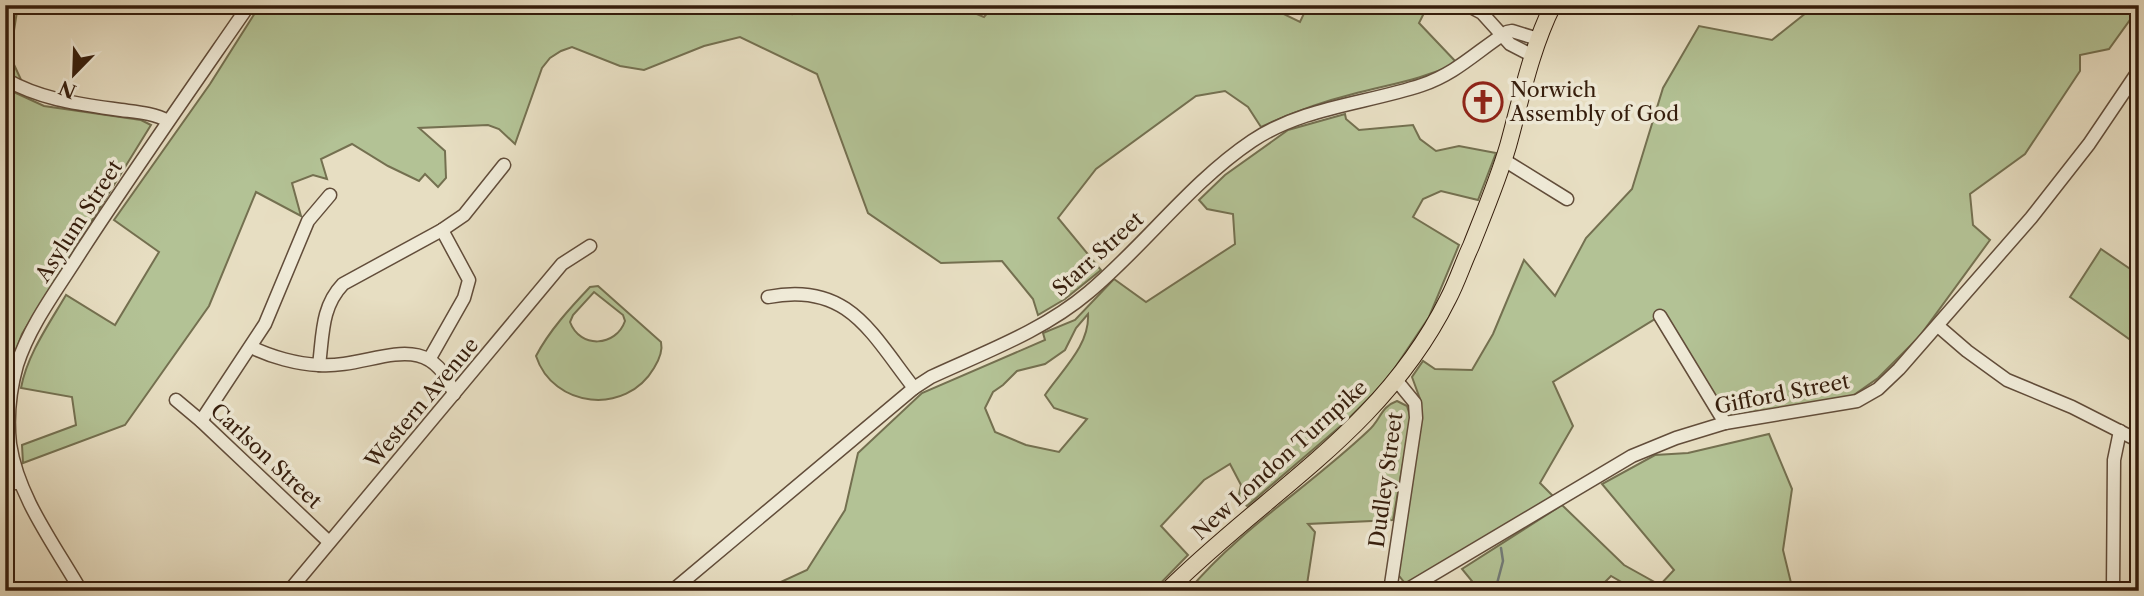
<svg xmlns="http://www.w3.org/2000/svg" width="2144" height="596" viewBox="0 0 2144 596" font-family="'Libre Caslon Text',serif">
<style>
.green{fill:#b3c295;stroke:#747050;stroke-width:2;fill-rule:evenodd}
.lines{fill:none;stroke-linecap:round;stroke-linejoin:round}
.stream{stroke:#737b77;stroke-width:2.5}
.minor-casing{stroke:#624d3a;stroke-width:15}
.major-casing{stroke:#351d0c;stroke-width:18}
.minor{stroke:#efead7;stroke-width:12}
.major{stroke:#e7dec2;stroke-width:16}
.labels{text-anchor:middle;stroke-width:7;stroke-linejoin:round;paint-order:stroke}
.poi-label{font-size:21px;fill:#351d0c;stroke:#efead7;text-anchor:start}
.street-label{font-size:21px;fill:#351d0c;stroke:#efead7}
</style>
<rect width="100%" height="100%" fill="#e7dec2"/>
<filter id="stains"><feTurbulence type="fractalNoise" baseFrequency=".00286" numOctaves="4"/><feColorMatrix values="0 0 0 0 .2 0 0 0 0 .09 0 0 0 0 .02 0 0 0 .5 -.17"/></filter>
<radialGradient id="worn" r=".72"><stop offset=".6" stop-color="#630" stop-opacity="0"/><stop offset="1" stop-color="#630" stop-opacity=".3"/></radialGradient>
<g class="green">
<path d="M 5,5 L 18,5 L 10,56 L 23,84 L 5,72 Z"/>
<path d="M 260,5 L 780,5 L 792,14 L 799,5 L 955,5 L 984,17 L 994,5 L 1265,5 L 1300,22 L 1308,5 L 1428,5 L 1419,23 L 1457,63 C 1421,80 1391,84 1353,94 C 1321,102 1291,113 1261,127 L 1248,107 L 1225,91 L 1196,96 L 1096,169 L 1058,218 L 1101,270 L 1065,299 L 1038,315 L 1033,299 L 1002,261 L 941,263 L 868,213 L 817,74 L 740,37 L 704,46 L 644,70 L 620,66 L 572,47 L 561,51 L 550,58 L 542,68 L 515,144 L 499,129 L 488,125 L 419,128 L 445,151 L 446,178 L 438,187 L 425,174 L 419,181 L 388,166 L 352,144 L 321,159 L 327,179 L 313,175 L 292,183 L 301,216 L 256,192 L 209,306 L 125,425 L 23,463 L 22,445 L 76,425 L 72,397 L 21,388 C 27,355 49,324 66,295 L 115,325 L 159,252 L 114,220 L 210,84 Z"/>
<path d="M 1816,5 L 2135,5 L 2132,17 L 2109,49 L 2080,55 L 2080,71 L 2025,154 L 1970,194 L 1973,225 L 1990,240 L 1919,337 L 1878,378 L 1851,397 L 1717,420 L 1660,316 L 1553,382 L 1573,426 L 1540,483 L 1554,497 L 1410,583 L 1404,582 L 1396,572 L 1420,415 L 1420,399 L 1412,377 L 1423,361 L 1435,369 L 1472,370 L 1493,334 L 1524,260 L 1555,296 L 1586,238 L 1632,189 L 1663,88 L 1699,26 L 1772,40 Z"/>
<path d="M 5,88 L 44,106 L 141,120 L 151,125 L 22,334 L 5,382 Z"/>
<path d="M 1345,114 L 1346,119 L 1359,130 L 1413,125 L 1420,139 L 1436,151 L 1459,146 L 1496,153 L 1478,200 L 1441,191 L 1423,199 L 1413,217 L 1459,245 L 1429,317 L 1386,381 L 1343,424 L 1247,506 L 1238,499 L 1241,485 L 1230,464 L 1204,480 L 1161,526 L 1188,555 L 1153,591 L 761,591 L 807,570 L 845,510 L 858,453 L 922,393 L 1045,340 L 1043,333 L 1075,320 L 1114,279 L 1146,302 L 1235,244 L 1233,214 L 1207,209 L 1199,200 L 1225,175 L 1288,130 ZM 1088,314 C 1090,345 1062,370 1045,395 L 1054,408 L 1087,419 L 1059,452 L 1026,445 L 995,432 L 985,408 L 993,392 L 1003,385 L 1017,371 L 1045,364 L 1065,350 L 1076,328 Z"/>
<path d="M 2101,249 L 2139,275 L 2139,346 L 2070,297 Z"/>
<path d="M 598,286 L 661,342 C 663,351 659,360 654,368 C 626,416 553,408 536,356 C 549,331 570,308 590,287 ZM 594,292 L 623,315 L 625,321 C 616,347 580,349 570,322 L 573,315 Z"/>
<path d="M 1397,401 L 1407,406 L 1411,419 L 1393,520 L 1308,524 L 1315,532 L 1306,591 L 1188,591 C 1240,529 1310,486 1368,431 C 1381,420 1380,407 1397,401 Z"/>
<path d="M 1769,434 L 1792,489 L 1783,550 L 1793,591 L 1637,591 L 1611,576 L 1596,591 L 1480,591 L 1462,569 L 1562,505 L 1624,565 L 1660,585 L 1674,570 L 1602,484 L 1655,455 L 1688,453 Z"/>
</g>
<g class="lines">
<path class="stream" d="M 1495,591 L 1503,561 L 1501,548"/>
<g class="minor-casing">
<g id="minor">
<path d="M 1467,5 L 1482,13 L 1510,44 L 1533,56"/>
<path d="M 5,79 C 42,100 79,104 121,110 C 136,112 154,113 168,121"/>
<path d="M 1504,160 L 1567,199"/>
<path d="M 768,297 C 848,281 871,333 914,388"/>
<path d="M 1660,316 L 1725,423"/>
<path d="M 1938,326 L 1967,351 L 2007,380 L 2072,407 L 2139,441"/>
<path d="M 251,347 C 271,357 297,364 319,365 C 373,369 428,323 454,394"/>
<path d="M 430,358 L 464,298 L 469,280 L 442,230"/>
<path d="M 319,365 C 323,335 321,307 343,284 L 442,230 L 464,215 L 504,165"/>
<path d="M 176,400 L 201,421 L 329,542"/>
<path d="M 201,421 L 265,324 L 308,221 L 330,195"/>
<path d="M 5,483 L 20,483"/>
<path d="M 81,591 C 54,544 18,497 10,444 C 7,418 10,390 17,365 C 30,324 59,287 82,250 C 136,167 193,86 249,5"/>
<path d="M 289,591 L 562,264 L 590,246"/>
<path d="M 672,591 L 914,388 L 931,377 C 985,352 1043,331 1089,292 C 1145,245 1191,182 1252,141 C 1303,107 1365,104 1422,85 C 1457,73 1477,51 1507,32 L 1512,31 L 1538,39"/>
<path d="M 1390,591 L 1416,418 L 1415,403 L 1397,381"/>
<path d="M 1405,591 L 1632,456 L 1676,438 L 1725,423 L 1857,401 L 1878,389 L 1899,369 L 2031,218 L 2089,144 L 2139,70"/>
<path d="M 2113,591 L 2114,460 L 2120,431"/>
</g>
</g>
<g class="major-casing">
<path id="major" d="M 1167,591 C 1266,492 1383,430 1448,299 C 1457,282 1463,263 1471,246 C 1484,213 1498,180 1508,146 C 1521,99 1531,49 1553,5"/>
</g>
<use href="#minor" class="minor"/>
<use href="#major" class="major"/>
</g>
<defs>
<g id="church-ring" transform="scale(2.0125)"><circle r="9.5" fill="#efead7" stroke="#8f2418" stroke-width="1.5"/><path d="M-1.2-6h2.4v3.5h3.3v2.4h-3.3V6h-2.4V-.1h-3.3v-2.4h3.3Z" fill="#8f2418"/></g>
</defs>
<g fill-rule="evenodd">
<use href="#church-ring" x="1483" y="102"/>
</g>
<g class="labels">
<g class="poi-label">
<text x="1510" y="97">Norwich<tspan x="1510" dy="24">Assembly of God</tspan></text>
</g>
<g class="street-label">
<text transform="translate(79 221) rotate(-57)" y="7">Asylum Street</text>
<text transform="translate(1098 254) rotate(-42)" y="7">Starr Street</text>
<text transform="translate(1782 394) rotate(-11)" y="7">Gifford Street</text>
<text transform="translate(422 403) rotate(-50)" y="7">Western Avenue</text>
<text transform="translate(266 456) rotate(43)" y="7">Carlson Street</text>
<text transform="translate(1280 460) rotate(-42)" y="7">New London Turnpike</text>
<text transform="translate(1386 480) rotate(-82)" y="7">Dudley Street</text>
</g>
</g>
<rect width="2144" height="596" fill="none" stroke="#e7dec2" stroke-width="28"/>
<rect x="7" y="7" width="2130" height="582" fill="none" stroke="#351d0c" stroke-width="3.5"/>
<rect x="14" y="14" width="2116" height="568" fill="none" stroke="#351d0c" stroke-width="2"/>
<g transform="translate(74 74) rotate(203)" stroke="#efead7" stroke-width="5" paint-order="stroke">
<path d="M0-5L12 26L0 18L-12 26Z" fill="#351d0c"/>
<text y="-10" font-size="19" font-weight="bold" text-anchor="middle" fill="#351d0c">N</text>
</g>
<rect width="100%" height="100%" filter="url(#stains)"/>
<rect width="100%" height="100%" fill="url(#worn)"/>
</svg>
